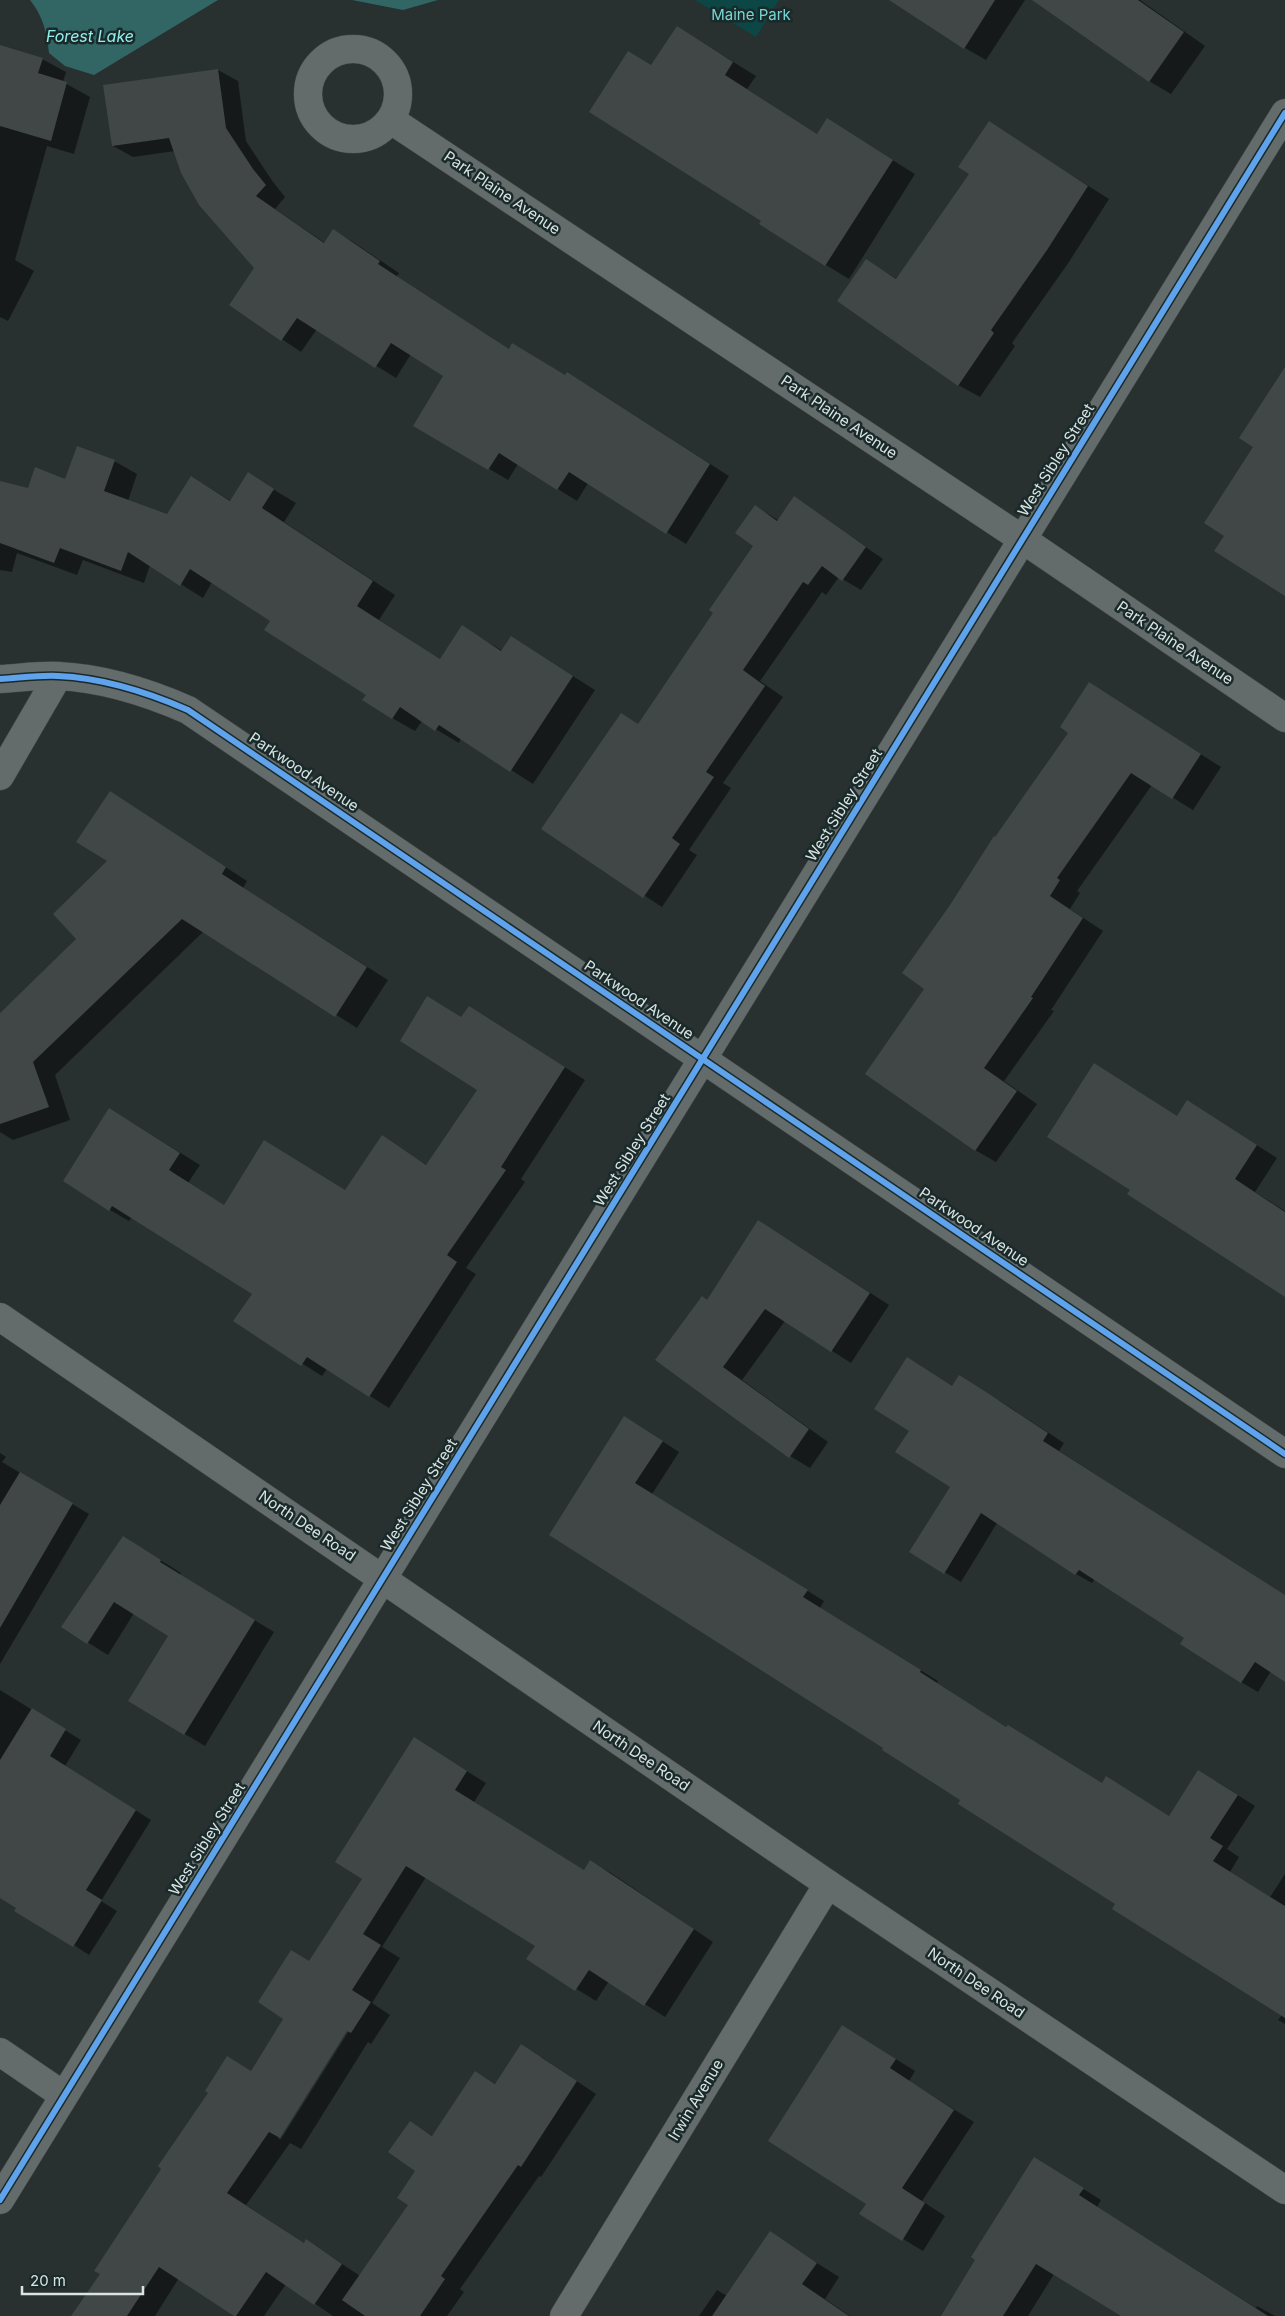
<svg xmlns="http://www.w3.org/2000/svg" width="1285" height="2316" viewBox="0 0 1285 2316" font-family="Inter,sans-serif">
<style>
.green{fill:#0c4645}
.water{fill:#316665}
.shadow{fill:#0007;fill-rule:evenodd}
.building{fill:#414747}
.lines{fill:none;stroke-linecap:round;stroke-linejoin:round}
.minor-casing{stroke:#454d4c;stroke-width:29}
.secondary-casing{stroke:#454d4c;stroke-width:29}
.minor{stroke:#646b6b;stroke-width:28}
.secondary{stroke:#646b6b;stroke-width:28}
.cycleway-casing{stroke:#1a2a2a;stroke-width:9}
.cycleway{stroke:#60a3ed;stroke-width:6}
.labels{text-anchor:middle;stroke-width:5;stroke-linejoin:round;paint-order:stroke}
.park-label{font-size:15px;fill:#77d6d3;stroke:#1a2a2a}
.street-label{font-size:15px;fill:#dae4e3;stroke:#1a2a2a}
.water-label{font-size:16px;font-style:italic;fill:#91efed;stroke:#1a2a2a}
</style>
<rect width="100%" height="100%" fill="#283030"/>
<path class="green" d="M 695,0 L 779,0 L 756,37 Z"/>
<g class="water">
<path d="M 30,0 L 218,0 L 94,75 L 65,66 L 49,53 C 47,33 43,16 30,0 Z"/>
<path d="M 352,0 L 438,0 L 403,10 Z"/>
</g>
<g class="shadow">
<path d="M 900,0 L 1025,0 L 986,60 L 965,48 Z"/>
<path d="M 1034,0 L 1140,0 L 1205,46 L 1171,94 L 1149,81 Z"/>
<path d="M 677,27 L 756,76 L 747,89 L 818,135 L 828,120 L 915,174 L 849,279 L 826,265 L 763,221 L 652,66 Z"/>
<path d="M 0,47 L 42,59 L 66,72 L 63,82 L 90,97 L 74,154 L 47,146 L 15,260 L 34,271 L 8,321 L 0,317 Z"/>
<path d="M 218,70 L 238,81 L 246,141 L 273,182 L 285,197 L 275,209 L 325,243 L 334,231 L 353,242 L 399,273 L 396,277 L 510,350 L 587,385 L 729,476 L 686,544 L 588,483 L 577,501 L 518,464 L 508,480 L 415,425 L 444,376 L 411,354 L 396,378 L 317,329 L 301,352 L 230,304 L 256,267 L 175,151 L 133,157 L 113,146 Z"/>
<path d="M 989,123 L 1109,199 L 1069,262 L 1012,343 L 1015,346 L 980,397 L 958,385 L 867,261 L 897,279 L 971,174 Z"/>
<path d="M 114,461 L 137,474 L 128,501 L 167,515 L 192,477 L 231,501 L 248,474 L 296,503 L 284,522 L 395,595 L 379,620 L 441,660 L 462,627 L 503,651 L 512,638 L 595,690 L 533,784 L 461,738 L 459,743 L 422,721 L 415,731 L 392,718 L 367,694 L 272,621 L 212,582 L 203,598 L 150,565 L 144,583 L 83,560 L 77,575 L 17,553 L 12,572 L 0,570 L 0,482 L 29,489 L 66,480 Z"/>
<path d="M 794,498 L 883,559 L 861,590 L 839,577 L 826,595 L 822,592 L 760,681 L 783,697 L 723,783 L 731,788 L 689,850 L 697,855 L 662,907 L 543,829 L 639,725 L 714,613 L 755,546 L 755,506 L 778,520 Z"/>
<path d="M 1090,684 L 1221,767 L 1193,810 L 1152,785 L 1077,891 L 1080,893 L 1070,909 L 1103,931 L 1051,1010 L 1054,1011 L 1004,1081 L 1037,1104 L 996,1162 L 975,1150 L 926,988 L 996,838 L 1070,732 Z"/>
<path d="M 110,792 L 247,881 L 243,888 L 388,980 L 357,1028 L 204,931 L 55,1075 L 70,1120 L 13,1140 L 0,1132 L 0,1013 L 78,939 L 109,861 Z"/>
<path d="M 462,1018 L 489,1019 L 585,1080 L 521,1179 L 525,1182 L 466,1268 L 476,1274 L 389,1408 L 327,1369 L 322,1376 L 235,1321 L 253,1294 L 132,1217 L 129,1221 L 110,1210 L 129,1121 L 200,1165 L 188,1183 L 225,1206 L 345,1191 L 382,1137 L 428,1166 L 479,1089 Z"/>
<path d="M 1187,1101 L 1277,1158 L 1255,1192 L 1285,1211 L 1285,1295 Z"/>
<path d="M 759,1221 L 889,1305 L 851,1363 L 785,1321 L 742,1380 L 828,1442 L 810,1468 L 790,1456 L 657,1360 L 708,1301 Z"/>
<path d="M 953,1387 L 1000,1401 L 1064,1443 L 1059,1451 L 1285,1596 L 1285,1680 L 1271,1671 L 1258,1692 L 1241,1682 L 1186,1637 L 1095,1579 L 1092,1583 L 1076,1574 L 997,1523 L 961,1582 L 911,1552 L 952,1487 Z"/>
<path d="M 642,1428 L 679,1452 L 652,1494 L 824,1601 L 820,1608 L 938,1681 L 937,1683 L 1007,1728 L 1102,1784 L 1170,1817 L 1216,1781 L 1255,1806 L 1227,1849 L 1239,1857 L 1230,1872 L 1270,1897 L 1285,1874 L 1285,2024 L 1278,2020 L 1282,2015 L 885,1747 L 551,1534 Z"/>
<path d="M 0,1453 L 6,1457 L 2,1462 L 89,1514 L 0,1664 Z"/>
<path d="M 143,1549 L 181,1573 L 180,1575 L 274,1632 L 205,1746 L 130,1701 L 170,1636 L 134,1613 L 108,1655 L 63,1627 Z"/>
<path d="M 0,1690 L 81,1740 L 65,1766 L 151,1820 L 101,1901 L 117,1911 L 89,1955 L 0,1896 Z"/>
<path d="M 434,1751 L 486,1783 L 474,1802 L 585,1871 L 591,1862 L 611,1873 L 713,1942 L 665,2017 L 609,1981 L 596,2001 L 528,1959 L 536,1945 L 426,1877 L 382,1947 L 400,1958 L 372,2003 L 390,2015 L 371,2044 L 368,2042 L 301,2149 L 290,2143 L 246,2205 L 305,2244 L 306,2241 L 326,2253 L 360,2276 L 409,2205 L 417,2171 L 410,2122 L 433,2136 L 476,2072 L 496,2084 L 541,2057 L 596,2094 L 541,2177 L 539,2176 L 460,2289 L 464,2292 L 447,2316 L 333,2316 L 286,2284 L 264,2316 L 236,2316 L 179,2278 L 155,2316 L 72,2316 L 252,2072 L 285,2018 L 310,1962 L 364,1879 ZM 350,2025 L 352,2026 L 281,2139 L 278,2139 Z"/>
<path d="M 843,2026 L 915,2071 L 909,2081 L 974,2122 L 922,2201 L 945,2216 L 923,2251 L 903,2239 L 868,2203 Z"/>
<path d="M 1053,2170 L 1101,2200 L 1097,2207 L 1256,2308 L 1257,2306 L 1275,2316 L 1124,2316 L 1054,2274 L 1028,2316 L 942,2316 Z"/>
<path d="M 770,2233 L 839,2277 L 825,2299 L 850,2316 L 699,2316 L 717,2290 L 727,2296 Z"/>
</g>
<g class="building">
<path d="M 889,0 L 995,0 L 964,49 Z"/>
<path d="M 1032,0 L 1138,0 L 1184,32 L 1149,82 Z"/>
<path d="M 677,26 L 733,62 L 725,75 L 817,134 L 827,118 L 893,160 L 825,266 L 759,224 L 761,221 L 589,112 L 628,51 L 651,65 Z"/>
<path d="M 0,45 L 43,58 L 38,73 L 67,82 L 51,141 L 0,126 Z"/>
<path d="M 218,69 L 226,128 L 253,169 L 266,185 L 256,196 L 324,243 L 333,229 L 380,261 L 378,264 L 509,349 L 512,343 L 565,375 L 567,372 L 710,464 L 666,534 L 569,472 L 557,490 L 499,453 L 488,470 L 413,426 L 443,376 L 391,343 L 375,368 L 297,318 L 281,341 L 229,305 L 254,268 L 199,205 L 181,173 L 169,138 L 112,146 L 103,85 Z"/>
<path d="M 989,121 L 1088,186 L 1047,250 L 991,330 L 994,333 L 958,386 L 837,301 L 866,259 L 896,279 L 969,174 L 958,167 Z"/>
<path d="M 1285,367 L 1285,596 L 1214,551 L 1224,536 L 1204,523 L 1253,447 L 1239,438 Z"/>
<path d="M 77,446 L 115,460 L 104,491 L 167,514 L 191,476 L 230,501 L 248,472 L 274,489 L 262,508 L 373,581 L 357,606 L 440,659 L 462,625 L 501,651 L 511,636 L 573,676 L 510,772 L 439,725 L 435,731 L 400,707 L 392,719 L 362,700 L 366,695 L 264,630 L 270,621 L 190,569 L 180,586 L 128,552 L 121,571 L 60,548 L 54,563 L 0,543 L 0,481 L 28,488 L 35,467 L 65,479 Z"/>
<path d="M 794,496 L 866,547 L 842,581 L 822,566 L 808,585 L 803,582 L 743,670 L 765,686 L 706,772 L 714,777 L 672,838 L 680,844 L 643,898 L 541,829 L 621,713 L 638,724 L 713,613 L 709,610 L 753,546 L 735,533 L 755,505 L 777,521 Z"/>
<path d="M 1089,682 L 1201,754 L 1172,799 L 1131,773 L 1057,878 L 1060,880 L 1050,896 L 1083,918 L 1031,997 L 1033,998 L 984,1068 L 1017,1091 L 975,1151 L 865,1074 L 924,989 L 902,973 L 950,905 L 994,836 L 995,837 L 1068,733 L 1060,727 Z"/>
<path d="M 110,791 L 226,867 L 222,874 L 367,967 L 335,1017 L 182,919 L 33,1062 L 49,1107 L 0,1124 L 0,1013 L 76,939 L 53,914 L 107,861 L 76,842 Z"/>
<path d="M 427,996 L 461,1017 L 469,1006 L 565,1067 L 501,1167 L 506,1170 L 447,1255 L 457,1262 L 369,1397 L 307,1357 L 301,1366 L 233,1321 L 252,1294 L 112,1206 L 109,1211 L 63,1181 L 109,1108 L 180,1153 L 169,1170 L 224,1205 L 264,1140 L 345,1190 L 382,1135 L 426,1165 L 477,1090 L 400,1041 Z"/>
<path d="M 1094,1063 L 1177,1116 L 1187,1100 L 1257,1145 L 1235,1179 L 1285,1212 L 1285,1297 L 1127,1194 L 1130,1190 L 1047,1137 Z"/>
<path d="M 758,1220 L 870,1293 L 831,1352 L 765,1309 L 723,1367 L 809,1429 L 789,1458 L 655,1360 L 702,1296 L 707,1300 Z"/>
<path d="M 907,1357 L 952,1386 L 959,1375 L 983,1390 L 1048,1433 L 1043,1441 L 1285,1595 L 1285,1682 L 1255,1662 L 1241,1683 L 1180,1644 L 1184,1638 L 1079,1570 L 1075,1575 L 981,1513 L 944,1574 L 909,1552 L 950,1487 L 895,1452 L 909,1431 L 874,1409 Z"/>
<path d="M 624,1416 L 663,1441 L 635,1483 L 808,1590 L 803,1597 L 921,1670 L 920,1672 L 1006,1727 L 1008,1725 L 1102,1783 L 1106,1776 L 1169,1816 L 1198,1770 L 1238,1795 L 1210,1838 L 1223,1846 L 1213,1861 L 1285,1906 L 1285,2018 L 1112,1909 L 1115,1904 L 958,1804 L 960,1800 L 882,1750 L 883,1748 L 549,1535 Z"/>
<path d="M 20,1472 L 73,1503 L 0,1628 L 0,1505 Z"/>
<path d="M 123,1536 L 161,1560 L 160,1562 L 255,1620 L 184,1735 L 128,1701 L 168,1636 L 114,1602 L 87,1644 L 61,1627 Z"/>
<path d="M 32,1708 L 66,1729 L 50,1756 L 136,1810 L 86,1890 L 102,1900 L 73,1947 L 14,1911 L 16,1908 L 0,1898 L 0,1760 Z"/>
<path d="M 414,1737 L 467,1771 L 455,1790 L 584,1870 L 590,1860 L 694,1929 L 644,2006 L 589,1970 L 575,1991 L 526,1959 L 535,1946 L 406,1866 L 363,1934 L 381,1945 L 352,1990 L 371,2002 L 351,2033 L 347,2031 L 280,2138 L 269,2132 L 227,2193 L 304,2243 L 306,2239 L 342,2264 L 314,2305 L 266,2272 L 236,2316 L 234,2316 L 159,2267 L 127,2316 L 71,2316 L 100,2274 L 94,2271 L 161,2169 L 158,2166 L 208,2093 L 205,2091 L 227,2056 L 251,2071 L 283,2019 L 258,2002 L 291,1950 L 309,1961 L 362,1879 L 335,1862 Z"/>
<path d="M 842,2025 L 896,2059 L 890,2068 L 954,2110 L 902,2188 L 925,2203 L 902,2241 L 859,2214 L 866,2204 L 768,2141 Z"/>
<path d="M 521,2044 L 577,2081 L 521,2167 L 518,2165 L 441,2276 L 445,2279 L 420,2316 L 365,2316 L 342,2300 L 408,2205 L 397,2198 L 415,2171 L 388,2152 L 410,2121 L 432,2136 L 475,2071 L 495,2084 Z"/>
<path d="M 1034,2157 L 1084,2188 L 1079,2195 L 1268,2316 L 1121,2316 L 1036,2264 L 1003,2316 L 941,2316 L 975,2260 L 971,2257 Z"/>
<path d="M 770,2231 L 817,2263 L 802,2284 L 849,2316 L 712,2316 Z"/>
</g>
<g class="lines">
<g class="minor-casing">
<g id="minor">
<circle cx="353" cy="94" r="45"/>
<path d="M 391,120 L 1022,539 L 1285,718"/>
<path d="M 0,679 C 19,678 39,675 58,676 C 104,678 147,692 188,710 L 1285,1454"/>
<path d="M 0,776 L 58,676"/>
<path d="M 0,2052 L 63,2095"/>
<path d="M 0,2200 L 1285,113"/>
<path d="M 564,2316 L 828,1884"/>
</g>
</g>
<g class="secondary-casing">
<path id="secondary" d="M 0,1317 L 828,1884 L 1285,2190"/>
</g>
<use href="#minor" class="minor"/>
<use href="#secondary" class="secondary"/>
<g class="cycleway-casing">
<g id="cycleway">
<path d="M 0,679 C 19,678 39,675 58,676 C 104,678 147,692 188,710 L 1285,1454"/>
<path d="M 0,2200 L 1285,113"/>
</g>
</g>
<use href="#cycleway" class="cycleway"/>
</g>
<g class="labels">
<g class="park-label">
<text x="751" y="20">Maine Park</text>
</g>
<g class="street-label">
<text transform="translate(502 193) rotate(34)" y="5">Park Plaine Avenue</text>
<text transform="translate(839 417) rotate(34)" y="5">Park Plaine Avenue</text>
<text transform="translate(1056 460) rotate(-58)" y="5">West Sibley Street</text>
<text transform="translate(1175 643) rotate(34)" y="5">Park Plaine Avenue</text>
<text transform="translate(304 772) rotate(34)" y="5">Parkwood Avenue</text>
<text transform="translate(844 805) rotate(-58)" y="5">West Sibley Street</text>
<text transform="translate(639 1000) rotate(34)" y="5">Parkwood Avenue</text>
<text transform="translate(632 1150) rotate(-58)" y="5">West Sibley Street</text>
<text transform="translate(974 1227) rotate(34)" y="5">Parkwood Avenue</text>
<text transform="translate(419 1495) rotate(-58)" y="5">West Sibley Street</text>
<text transform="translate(307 1526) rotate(34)" y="5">North Dee Road</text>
<text transform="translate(641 1756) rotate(34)" y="5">North Dee Road</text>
<text transform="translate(207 1839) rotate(-58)" y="5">West Sibley Street</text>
<text transform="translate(976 1983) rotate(34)" y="5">North Dee Road</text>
<text transform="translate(696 2100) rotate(-59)" y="5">Irwin Avenue</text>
</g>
<g class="water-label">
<text x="90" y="42">Forest Lake</text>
</g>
</g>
<path d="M22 2286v8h121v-8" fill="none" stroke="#dae4e3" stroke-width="2.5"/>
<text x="30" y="2286" font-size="15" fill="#dae4e3" stroke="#1a2a2a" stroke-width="4" paint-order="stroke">20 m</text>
</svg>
